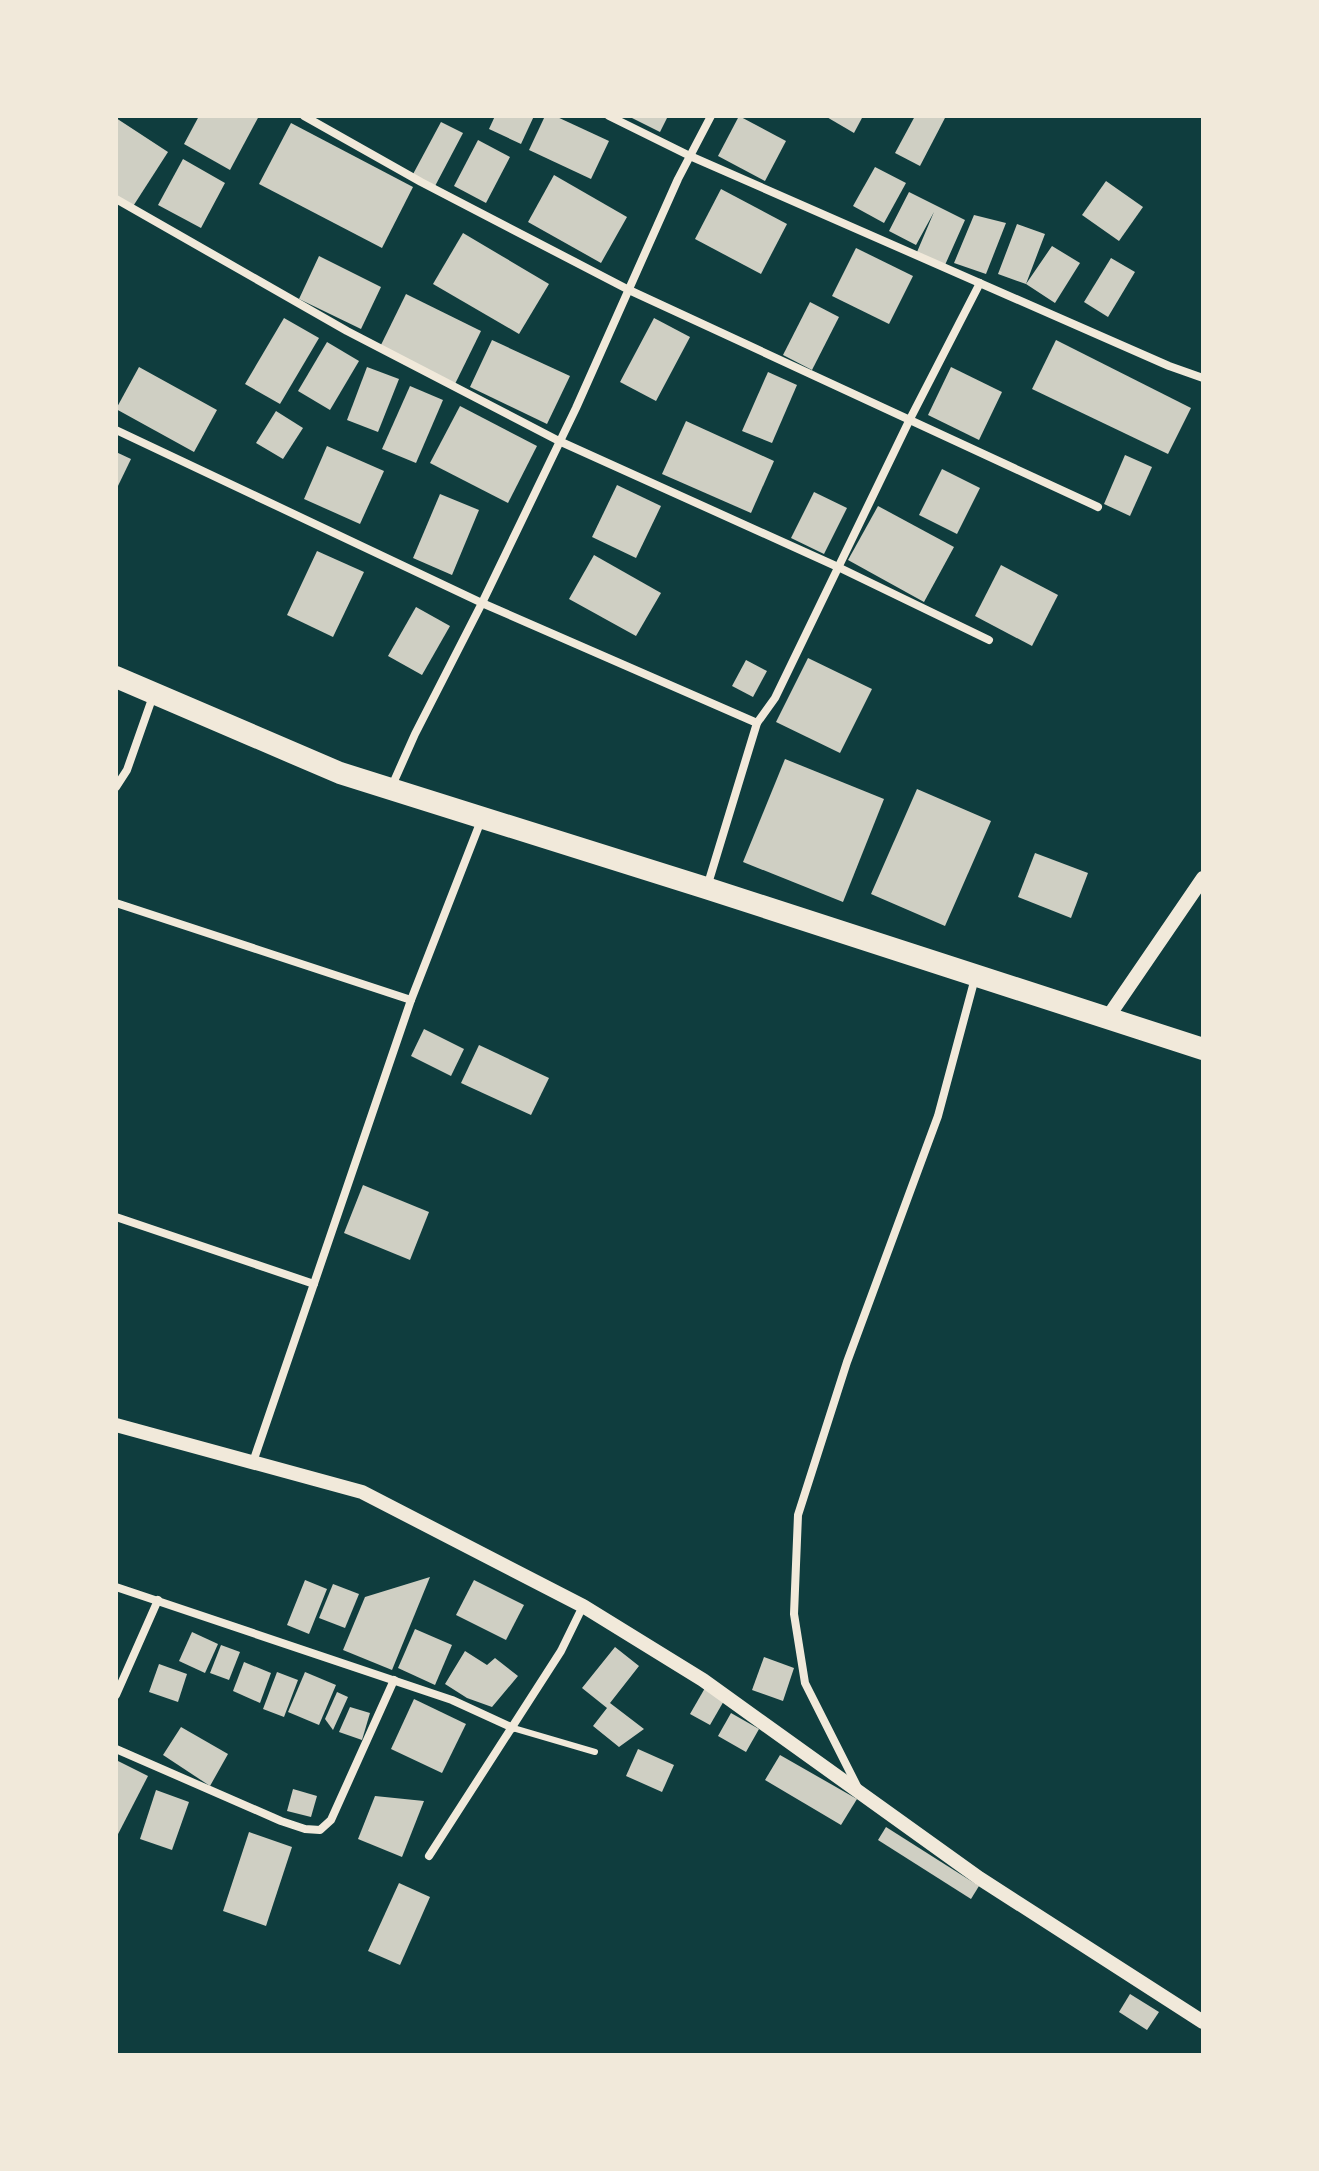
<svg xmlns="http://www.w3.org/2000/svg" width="1319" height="2171" viewBox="0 0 1319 2171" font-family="'Roboto Condensed',sans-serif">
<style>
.building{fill:#cfcfc3}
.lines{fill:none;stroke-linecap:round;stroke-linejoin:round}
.service{stroke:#f1e9da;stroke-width:6}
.minor{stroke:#f1e9da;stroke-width:8}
.tertiary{stroke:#f1e9da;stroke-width:14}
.trunk{stroke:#f1e9da;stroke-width:22}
</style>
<rect width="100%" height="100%" fill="#0f3d3e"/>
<g class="building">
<path d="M 199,116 L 259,116 L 230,170 L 184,144 Z"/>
<path d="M 495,116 L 534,116 L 521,144 L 489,129 Z"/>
<path d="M 545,116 L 555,116 L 609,141 L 591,179 L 529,150 Z"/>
<path d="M 628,116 L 668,116 L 660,132 Z"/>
<path d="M 739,116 L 786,141 L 765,181 L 718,156 Z"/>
<path d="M 825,116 L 863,116 L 854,133 Z"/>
<path d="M 915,116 L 946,116 L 920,166 L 895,153 Z"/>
<path d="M 116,118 L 168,152 L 130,211 L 116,202 Z"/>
<path d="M 441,122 L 463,133 L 434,188 L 412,176 Z"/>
<path d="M 291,123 L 413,187 L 382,248 L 259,184 Z"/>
<path d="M 478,140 L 510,157 L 486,203 L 454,186 Z"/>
<path d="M 183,159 L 225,183 L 201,228 L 158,205 Z"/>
<path d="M 875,167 L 906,183 L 884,223 L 853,206 Z"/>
<path d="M 554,175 L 627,217 L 601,263 L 528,222 Z"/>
<path d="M 1106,181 L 1143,207 L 1119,241 L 1082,215 Z"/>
<path d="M 721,189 L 787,224 L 761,274 L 695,239 Z"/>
<path d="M 909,192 L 965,220 L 945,265 L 917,252 L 934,212 L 916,245 L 889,231 Z"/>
<path d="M 974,215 L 1006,223 L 986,274 L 954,263 Z"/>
<path d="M 1017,224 L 1045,234 L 1026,284 L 1052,246 L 1080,263 L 1055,303 L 1026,284 L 998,274 Z"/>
<path d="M 463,233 L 549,284 L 519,334 L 433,284 Z"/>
<path d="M 856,248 L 913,276 L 889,324 L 832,296 Z"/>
<path d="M 319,256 L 381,287 L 361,329 L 299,299 Z"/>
<path d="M 1111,258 L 1135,272 L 1108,317 L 1084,302 Z"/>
<path d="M 406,294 L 481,331 L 454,386 L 379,349 Z"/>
<path d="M 810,302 L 839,317 L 812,370 L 783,355 Z"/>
<path d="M 284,318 L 319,338 L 280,404 L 245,384 Z"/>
<path d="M 654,318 L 690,337 L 656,401 L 620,382 Z"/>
<path d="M 492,340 L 570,376 L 547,424 L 470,387 Z"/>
<path d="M 1056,340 L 1191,408 L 1168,454 L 1032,389 Z"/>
<path d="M 327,342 L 359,361 L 330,410 L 298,391 Z"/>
<path d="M 139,367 L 217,410 L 194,452 L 116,409 Z"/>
<path d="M 367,367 L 399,379 L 378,432 L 347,420 Z"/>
<path d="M 951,367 L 1002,392 L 979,440 L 928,415 Z"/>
<path d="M 768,372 L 797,385 L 772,443 L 742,431 Z"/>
<path d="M 410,386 L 443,400 L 416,463 L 382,449 Z"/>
<path d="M 460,406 L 537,446 L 508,503 L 430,463 Z"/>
<path d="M 276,411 L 303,428 L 283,459 L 256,443 Z"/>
<path d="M 686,421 L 774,461 L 751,513 L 662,474 Z"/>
<path d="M 327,446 L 384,471 L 360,524 L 304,499 Z"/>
<path d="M 116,452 L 131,459 L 116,490 Z"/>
<path d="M 1125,455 L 1152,467 L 1130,516 L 1104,504 Z"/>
<path d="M 942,469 L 980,488 L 957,534 L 919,515 Z"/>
<path d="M 617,485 L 661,506 L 636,558 L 592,537 Z"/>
<path d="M 814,492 L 847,508 L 824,554 L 791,538 Z"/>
<path d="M 440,494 L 479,510 L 452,575 L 413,558 Z"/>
<path d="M 878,506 L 954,547 L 924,602 L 848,560 Z"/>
<path d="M 317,551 L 364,572 L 333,637 L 287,615 Z"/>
<path d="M 594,555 L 661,593 L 636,636 L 569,599 Z"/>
<path d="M 1001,565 L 1058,595 L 1032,646 L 975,616 Z"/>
<path d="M 416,607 L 450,626 L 422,675 L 388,656 Z"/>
<path d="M 808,658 L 872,689 L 840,753 L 776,722 Z"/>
<path d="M 746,660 L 767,671 L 753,697 L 732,686 Z"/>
<path d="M 785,759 L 884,799 L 843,902 L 743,862 Z"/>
<path d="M 917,789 L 991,821 L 945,926 L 871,894 Z"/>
<path d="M 1035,853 L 1088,873 L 1071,918 L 1018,897 Z"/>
<path d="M 424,1029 L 464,1049 L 451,1076 L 411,1056 Z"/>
<path d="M 479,1045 L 549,1078 L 531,1115 L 461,1083 Z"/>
<path d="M 363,1185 L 429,1212 L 410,1260 L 344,1233 Z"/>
<path d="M 430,1577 L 392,1670 L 343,1650 L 365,1597 Z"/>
<path d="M 305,1580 L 327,1589 L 309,1634 L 287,1625 Z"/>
<path d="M 474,1580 L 524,1605 L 506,1640 L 456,1615 Z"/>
<path d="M 333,1584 L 359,1594 L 345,1628 L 319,1618 Z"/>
<path d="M 415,1629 L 452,1645 L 435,1685 L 398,1668 Z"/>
<path d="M 192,1632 L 218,1644 L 205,1673 L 179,1661 Z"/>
<path d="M 221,1645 L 240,1652 L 229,1680 L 210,1673 Z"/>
<path d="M 615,1647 L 639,1666 L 610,1703 L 644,1729 L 619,1747 L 593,1726 L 607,1708 L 582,1688 Z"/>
<path d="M 465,1651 L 487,1665 L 495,1658 L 518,1676 L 492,1707 L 467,1698 L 445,1684 Z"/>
<path d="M 764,1657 L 794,1668 L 783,1701 L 752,1690 Z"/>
<path d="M 244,1662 L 271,1673 L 260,1703 L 233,1691 Z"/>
<path d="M 159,1664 L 187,1674 L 178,1702 L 149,1692 Z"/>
<path d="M 277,1672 L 298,1680 L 284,1717 L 263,1709 Z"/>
<path d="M 305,1672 L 336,1685 L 319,1725 L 288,1712 Z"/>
<path d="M 705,1688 L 725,1699 L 710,1725 L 690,1714 Z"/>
<path d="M 337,1692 L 348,1697 L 333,1730 L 325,1719 Z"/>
<path d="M 414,1699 L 466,1724 L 442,1773 L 391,1749 Z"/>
<path d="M 350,1707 L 370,1713 L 362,1740 L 339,1732 Z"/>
<path d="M 731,1713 L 759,1729 L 746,1752 L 718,1736 Z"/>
<path d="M 181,1727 L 228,1754 L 210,1786 L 163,1755 Z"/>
<path d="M 638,1749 L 674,1765 L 662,1792 L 626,1776 Z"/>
<path d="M 780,1755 L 857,1799 L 841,1825 L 765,1780 Z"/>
<path d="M 116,1760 L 148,1776 L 116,1838 Z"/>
<path d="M 293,1789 L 317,1796 L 311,1817 L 287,1811 Z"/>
<path d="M 156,1790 L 189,1802 L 172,1850 L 140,1839 Z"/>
<path d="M 375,1796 L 424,1801 L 402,1857 L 358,1839 Z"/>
<path d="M 886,1827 L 979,1886 L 971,1899 L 878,1840 Z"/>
<path d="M 249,1832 L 292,1847 L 266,1926 L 223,1911 Z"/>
<path d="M 399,1883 L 430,1897 L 400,1965 L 368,1951 Z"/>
<path d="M 1130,1994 L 1159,2012 L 1147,2030 L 1119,2012 Z"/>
</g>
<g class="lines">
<path class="service" d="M 513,1728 L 595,1752"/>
<g class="minor">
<path d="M 304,116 L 421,182 L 629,290 L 1098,507"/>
<path d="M 609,116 L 690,156 L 1169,366 L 1203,378"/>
<path d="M 116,199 L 347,331 L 559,441 L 838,567 L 989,640"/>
<path d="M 116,430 L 482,603 L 757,723"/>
<path d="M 116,787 L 127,770 L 153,696"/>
<path d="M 391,788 L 415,734 L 482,603 L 576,408 L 678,179 L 711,116"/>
<path d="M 707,887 L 757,723 L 775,698 L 910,419 L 980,283"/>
<path d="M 116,903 L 411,1000"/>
<path d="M 116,1217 L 314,1284"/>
<path d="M 253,1462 L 411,1000 L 482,818"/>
<path d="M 116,1587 L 452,1700 L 513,1728"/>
<path d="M 116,1695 L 158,1600"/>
<path d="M 116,1749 L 281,1821 L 305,1829 L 320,1830 L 331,1820 L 394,1680"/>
<path d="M 857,1786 L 805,1683 L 794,1614 L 798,1515 L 847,1362 L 938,1116 L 975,978"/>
<path d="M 429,1856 L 561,1651 L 583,1606"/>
</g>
<g class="tertiary">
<path d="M 1108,1017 L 1203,878"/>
<path d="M 116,1425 L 362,1492 L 583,1606 L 703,1680 L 979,1878 L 1203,2022"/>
</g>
<path class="trunk" d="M 116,677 L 340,773 L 706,888 L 1203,1049"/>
</g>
<rect width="1319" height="2171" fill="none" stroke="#f1e9da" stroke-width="236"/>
</svg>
